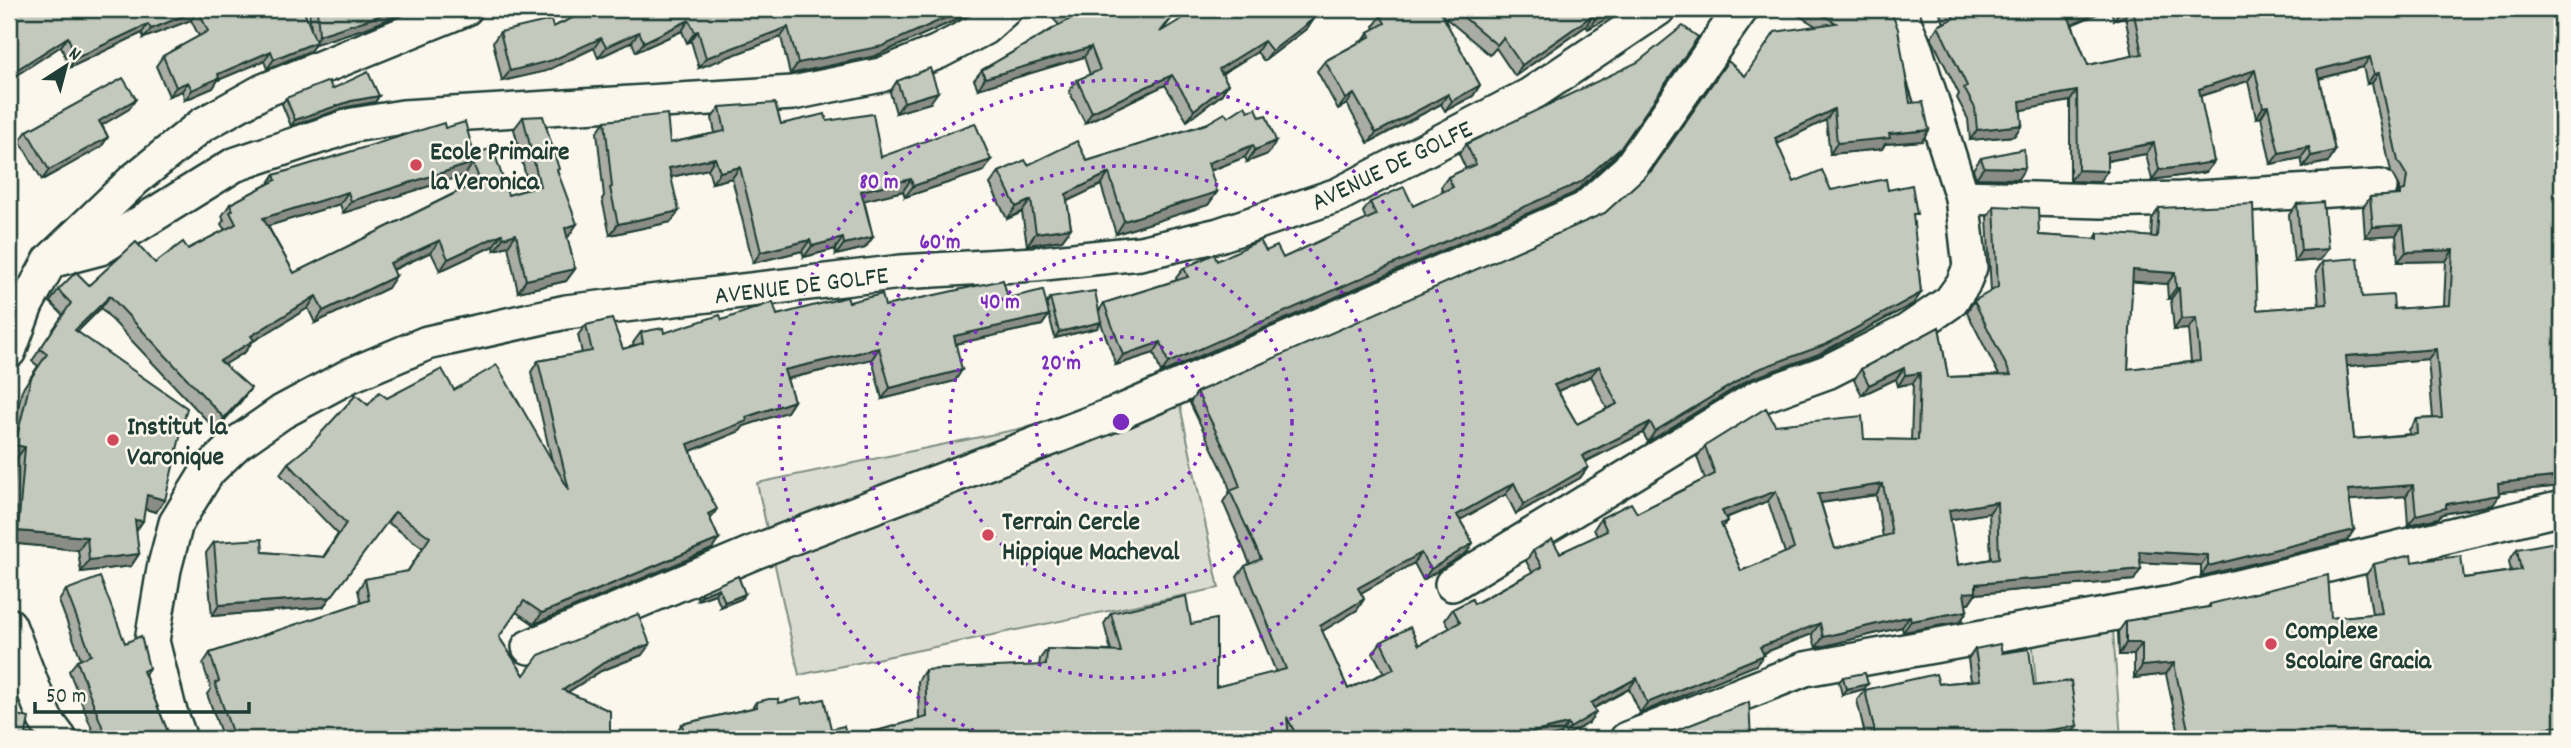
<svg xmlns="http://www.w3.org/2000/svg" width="2571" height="748" viewBox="0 0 2571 748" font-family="Dekko,sans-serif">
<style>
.green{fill:#dbdcd1;stroke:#7d8c82;stroke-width:2}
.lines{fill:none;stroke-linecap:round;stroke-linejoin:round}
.minor-casing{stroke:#1f3d34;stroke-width:38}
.minor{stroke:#fbf7ec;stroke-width:33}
.wall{fill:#a9ada3;stroke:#1f3d34;stroke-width:2;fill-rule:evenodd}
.shaded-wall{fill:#898d85;stroke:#1f3d34;stroke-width:2}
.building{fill:#c4c9be;stroke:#1f3d34;stroke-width:2;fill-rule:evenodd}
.ring{fill:none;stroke:#7b2cbf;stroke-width:3.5;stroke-dasharray:3.5 7}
.poi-dot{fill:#d1495b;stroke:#fbf7ec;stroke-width:2.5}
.labels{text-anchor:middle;stroke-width:5;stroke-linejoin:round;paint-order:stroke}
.poi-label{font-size:26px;font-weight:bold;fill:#1f3d34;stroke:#fbf7ec;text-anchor:start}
.street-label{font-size:26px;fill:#1f3d34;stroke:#fbf7ec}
.centre{fill:#7b2cbf;stroke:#fbf7ec;stroke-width:3.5}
.ring-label{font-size:21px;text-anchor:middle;font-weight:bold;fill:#7b2cbf;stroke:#fbf7ec;stroke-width:5;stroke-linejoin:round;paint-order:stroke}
</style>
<rect width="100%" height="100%" fill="#fbf7ec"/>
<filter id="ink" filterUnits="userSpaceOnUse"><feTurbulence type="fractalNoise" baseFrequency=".0143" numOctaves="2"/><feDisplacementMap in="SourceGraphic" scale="14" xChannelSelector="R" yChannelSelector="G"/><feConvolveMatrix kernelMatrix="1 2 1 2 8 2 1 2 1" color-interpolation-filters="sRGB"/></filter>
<g filter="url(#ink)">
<g class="green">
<path d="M 1178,396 L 1219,588 L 799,675 L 757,483 Z"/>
<path d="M 2113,630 L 2121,739 L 2073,739 L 2069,683 L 2036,685 L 2032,636 Z"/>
</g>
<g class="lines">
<g class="minor-casing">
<g id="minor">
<path d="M 1962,197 L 2100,201 L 2181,199 L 2380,187"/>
<path d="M 50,261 L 100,248 L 234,165 L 353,125 L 403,117 L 793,93 L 881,75 L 938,52 L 984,28 L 1005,9"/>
<path d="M 9,351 L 26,305 L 50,261 L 134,180 L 202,125 L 263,91 L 465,9"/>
<path d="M 1452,584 L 1758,397 L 1827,372 L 1906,332 L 1950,302 L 1963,284 L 1970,267 L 1962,197 L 1916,51 L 1899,9"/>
<path d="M 9,625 L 45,719 L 60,739"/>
<path d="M 529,647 L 757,551 L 1125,410 L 1585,209 L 1629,169 L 1741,9"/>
<path d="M 180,739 L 169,709 L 152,641 L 164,569 L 176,523 L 208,471 L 236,444 L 282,412 L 351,375 L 427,343 L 566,312 L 901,272 L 1035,264 L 1140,253 L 1219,235 L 1338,195 L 1530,95 L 1658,9"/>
<path d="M 1627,739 L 1805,669 L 2172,603 L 2562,508"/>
</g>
</g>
<use href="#minor" class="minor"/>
</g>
<g class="wall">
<path d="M 9,9 L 303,9 L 311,29 L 309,9 L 414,9 L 369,27 L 315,44 L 310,51 L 267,69 L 264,61 L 218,80 L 213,88 L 185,100 L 182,91 L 169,96 L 156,66 L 163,56 L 199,36 L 191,20 L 144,38 L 142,33 L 69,68 L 61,46 L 9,80 Z"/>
<path d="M 592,9 L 967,15 L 875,56 L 790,74 L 781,37 L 699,68 L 691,41 L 687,43 L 682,31 L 636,52 L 632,42 L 598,58 L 594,48 L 546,71 L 502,81 L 493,42 L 500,32 L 553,27 Z"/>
<path d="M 1054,9 L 1179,9 L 1162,31 L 1313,19 L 1306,29 L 1264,61 L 1257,52 L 1222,74 L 1228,84 L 1221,95 L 1187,121 L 1165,85 L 1085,123 L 1069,91 L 1077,80 L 1090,75 L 1084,57 L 978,89 L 974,80 L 982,70 L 1059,25 L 1050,15 Z"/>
<path d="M 1393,9 L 1624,9 L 1588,29 L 1586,26 L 1515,76 L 1496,48 L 1490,55 L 1442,15 L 1480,85 L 1473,96 L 1445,111 L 1441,104 L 1368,143 L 1347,104 L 1338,109 L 1317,71 L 1325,61 L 1364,40 L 1369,32 L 1375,29 L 1374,26 L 1381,16 Z"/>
<path d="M 1788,9 L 1890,9 L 1910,103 L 1929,130 L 1922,141 L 1885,144 L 1882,149 L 1830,154 L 1826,120 L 1777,144 L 1794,182 L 1831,190 L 1888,190 L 1913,219 L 1921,293 L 1913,304 L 1819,354 L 1748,380 L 1648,442 L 1643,433 L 1585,462 L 1588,467 L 1580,478 L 1516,514 L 1506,494 L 1460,520 L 1473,543 L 1466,553 L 1423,580 L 1414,563 L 1361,593 L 1364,599 L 1357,610 L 1322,631 L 1348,689 L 1384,673 L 1373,653 L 1381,642 L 1419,645 L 1450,628 L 1445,620 L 1453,609 L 1474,604 L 1532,572 L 1526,561 L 1533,551 L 1560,553 L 1597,536 L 1594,529 L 1601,518 L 1637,513 L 1705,479 L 1697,457 L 1705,446 L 1775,425 L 1864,439 L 1911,440 L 1913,383 L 1898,386 L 1896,379 L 1862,395 L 1854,380 L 1861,369 L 1939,327 L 1948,377 L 1999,375 L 1967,312 L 1974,301 L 1991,292 L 1987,217 L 1994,206 L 2039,235 L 2095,239 L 2098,233 L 2151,237 L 2152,219 L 2159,208 L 2257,310 L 2319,305 L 2316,272 L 2323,261 L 2362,297 L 2394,309 L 2444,306 L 2446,261 L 2398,262 L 2396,235 L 2365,237 L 2363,208 L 2370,197 L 2397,195 L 2399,193 L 2399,187 L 2391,172 L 2372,83 L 2367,84 L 2363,67 L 2319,79 L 2335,151 L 2328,162 L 2303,167 L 2301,158 L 2271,164 L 2261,117 L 2256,118 L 2248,81 L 2200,96 L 2214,162 L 2206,172 L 2152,180 L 2146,154 L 2107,161 L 2107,171 L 2099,182 L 2070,181 L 2070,101 L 2020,110 L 2022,125 L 2014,136 L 1970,140 L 1968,119 L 1957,98 L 1959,94 L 1931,37 L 1938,26 L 1944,23 L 1938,9 L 2109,9 L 2072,24 L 2088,65 L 2133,56 L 2125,16 L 2114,20 L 2110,9 L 2562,9 L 2562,86 L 2557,87 L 2562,486 L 2499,492 L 2492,505 L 2442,514 L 2438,518 L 2408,525 L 2406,496 L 2350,500 L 2347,541 L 2201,576 L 2201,565 L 2140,562 L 2134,580 L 1975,594 L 1969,603 L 1966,603 L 1967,611 L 1960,622 L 1903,632 L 1902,627 L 1816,648 L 1812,634 L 1763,653 L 1756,665 L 1640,713 L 1629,689 L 1594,708 L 1589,723 L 1562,738 L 1561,734 L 1541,739 L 848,739 L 919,719 L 918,681 L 925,670 L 1039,666 L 1040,659 L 1047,649 L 1111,651 L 1104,624 L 1111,613 L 1191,624 L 1216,687 L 1276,672 L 1237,577 L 1245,566 L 1250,564 L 1223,502 L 1230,491 L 1226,477 L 1190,403 L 1197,392 L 1605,213 L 1652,170 L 1745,76 L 1816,26 ZM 2132,281 L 2167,284 L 2168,299 L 2171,299 L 2174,330 L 2188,329 L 2191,362 L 2128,369 ZM 2428,359 L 2433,418 L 2417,419 L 2409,430 L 2410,434 L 2354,439 L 2347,366 ZM 1591,376 L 1607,409 L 1577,424 L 1558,391 ZM 1876,495 L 1883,537 L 1835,549 L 1821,503 ZM 1768,501 L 1785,553 L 1741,571 L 1722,528 L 1727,521 L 1726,518 ZM 1989,513 L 1991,559 L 1958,565 L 1950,519 Z"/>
<path d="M 1698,37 L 1614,156 L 1574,193 L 1161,373 L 1154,353 L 1116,365 L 1101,323 L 1097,328 L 1055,338 L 1049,315 L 1042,325 L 956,344 L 955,381 L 882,399 L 872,359 L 787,379 L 794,401 L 787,412 L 744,426 L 740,431 L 691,451 L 710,519 L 719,539 L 712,549 L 534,624 L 516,612 L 499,637 L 524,675 L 642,655 L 601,671 L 568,692 L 610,739 L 223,739 L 207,694 L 211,689 L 203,664 L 210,653 L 361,603 L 358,590 L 365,579 L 407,572 L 423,548 L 387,522 L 323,607 L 212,616 L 206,553 L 214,542 L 263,552 L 323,557 L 338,534 L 280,474 L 288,463 L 368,405 L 387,398 L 454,390 L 552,461 L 531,372 L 538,361 L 582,353 L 578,335 L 586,325 L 623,349 L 634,346 L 633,343 L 641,332 L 664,333 L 722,320 L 777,315 L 849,302 L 885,306 L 1008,298 L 1047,304 L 1050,298 L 1099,311 L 1104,303 L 1177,280 L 1176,278 L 1184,268 L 1266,251 L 1283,258 L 1366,220 L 1363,212 L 1370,202 L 1413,206 L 1443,192 L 1441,187 L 1448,177 L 1466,169 L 1459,154 L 1466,144 Z"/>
<path d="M 897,81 L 930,103 L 896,113 L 890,92 Z"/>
<path d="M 332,89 L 379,96 L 375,102 L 347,107 L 291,126 L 282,104 L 286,98 Z"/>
<path d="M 720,107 L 781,124 L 827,121 L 881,157 L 991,160 L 984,171 L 905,197 L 903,191 L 864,200 L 873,237 L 865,248 L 836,255 L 835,249 L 804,257 L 802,251 L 753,263 L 732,178 L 712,183 L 708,169 L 671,177 L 671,222 L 610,235 L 602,199 L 604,196 L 597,132 L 605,121 L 670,143 L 715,133 L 712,118 Z"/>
<path d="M 129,109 L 102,125 L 108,137 L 101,147 L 42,180 L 20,141 L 27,131 Z"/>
<path d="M 523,117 L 557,172 L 569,236 L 567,236 L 575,269 L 566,281 L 518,292 L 508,246 L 495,250 L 493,246 L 440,271 L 431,252 L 393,270 L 388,288 L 315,323 L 308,308 L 252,342 L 245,352 L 224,365 L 242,400 L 216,430 L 101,308 L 78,331 L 156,512 L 145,509 L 136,531 L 139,554 L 131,566 L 81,572 L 78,550 L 9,543 L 16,459 L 9,457 L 9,447 L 22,390 L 38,366 L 32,361 L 63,315 L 50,302 L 58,290 L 89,285 L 155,263 L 188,249 L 225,230 L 221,224 L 224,220 L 222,216 L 230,204 L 268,184 L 274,175 L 445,128 L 474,154 L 508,195 L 529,189 L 514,129 ZM 465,175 L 469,186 L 294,273 L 268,226 L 340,204 L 343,213 Z"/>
<path d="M 1228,117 L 1268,154 L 1247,162 L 1245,157 L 1210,171 L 1217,192 L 1208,205 L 1116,234 L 1101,185 L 1067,201 L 1071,228 L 1062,240 L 1027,245 L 1022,212 L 1007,219 L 990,184 L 999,172 L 1028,165 L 1087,161 Z"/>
<path d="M 1981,158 L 2018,179 L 1976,178 L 1973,169 Z"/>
<path d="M 2297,204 L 2320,260 L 2294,262 L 2289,215 Z"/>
<path d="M 2517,549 L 2560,737 L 2536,739 L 2180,739 L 2166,674 L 2134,678 L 2134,655 L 2119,655 L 2118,632 L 2126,621 L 2208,607 L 2210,604 L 2331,618 L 2372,614 L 2366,575 L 2374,564 L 2412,562 L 2464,578 L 2511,571 L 2509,561 Z"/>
<path d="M 738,576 L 745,594 L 741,599 L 721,607 L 715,594 L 698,600 L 697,597 L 701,592 Z"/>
<path d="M 66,590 L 125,643 L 149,668 L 145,675 L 168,732 L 163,739 L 96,739 L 69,671 L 77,661 L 81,659 L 59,601 Z"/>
<path d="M 1975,649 L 2002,653 L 2034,686 L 2070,737 L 2051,739 L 1866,739 L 1857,700 L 1865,690 L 1971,681 L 1968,659 Z"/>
<path d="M 1843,677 L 1864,689 L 1842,695 L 1839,682 Z"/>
<path d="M 756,702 L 802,704 L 831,729 L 674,735 L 682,724 L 752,708 Z"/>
</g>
<g class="shaded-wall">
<path d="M 397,9 L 414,9 L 369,27 L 315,44 L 310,51 L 267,69 L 274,59 L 314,43 L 319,35 Z"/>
<path d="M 965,9 L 972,9 L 967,15 L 875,56 L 790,74 L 798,63 Z"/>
<path d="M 1613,9 L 1624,9 L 1588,29 L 1595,19 Z"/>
<path d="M 2091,9 L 2109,9 L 2062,29 L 2069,18 Z"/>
<path d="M 2121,9 L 2130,9 L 2125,16 L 2114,20 Z"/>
<path d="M 198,10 L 191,20 L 144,38 L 151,29 Z"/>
<path d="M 1593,15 L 1586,26 L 1515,76 L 1522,65 Z"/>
<path d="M 1313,19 L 1306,29 L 1264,61 L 1272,51 Z"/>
<path d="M 689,20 L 682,31 L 636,52 L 644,42 Z"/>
<path d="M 148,24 L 142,33 L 69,68 L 76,58 Z"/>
<path d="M 788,27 L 781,37 L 699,68 L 706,58 Z"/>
<path d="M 698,31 L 691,41 L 687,43 L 695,32 Z"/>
<path d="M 639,32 L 632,42 L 598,58 L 606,47 Z"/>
<path d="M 68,37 L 61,46 L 9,80 L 9,76 L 10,74 Z"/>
<path d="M 601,38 L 594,48 L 546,71 L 502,81 L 510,71 Z"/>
<path d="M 1264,41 L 1257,52 L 1211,80 L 1219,69 Z"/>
<path d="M 1091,47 L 1084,57 L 978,89 L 985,78 Z"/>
<path d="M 271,51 L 264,61 L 218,80 L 213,88 L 185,100 L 192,90 L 218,74 Z"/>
<path d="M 2370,57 L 2363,67 L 2310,81 L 2317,70 Z"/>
<path d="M 2255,70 L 2248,81 L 2191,99 L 2199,89 Z"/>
<path d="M 2379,73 L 2372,83 L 2367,84 L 2374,74 Z"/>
<path d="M 1172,75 L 1165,85 L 1085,123 L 1092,112 Z"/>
<path d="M 2562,77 L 2562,86 L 2548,89 L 2555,78 Z"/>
<path d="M 188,82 L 182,91 L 169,96 L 176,87 Z"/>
<path d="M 1228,84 L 1221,95 L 1187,121 L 1194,110 Z"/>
<path d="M 1480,85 L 1473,96 L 1445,111 L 1452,101 Z"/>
<path d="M 2077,91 L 2070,101 L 2012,112 L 2020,101 Z"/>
<path d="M 938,92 L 930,103 L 896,113 L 904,102 Z"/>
<path d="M 1354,94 L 1347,104 L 1338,109 L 1346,99 Z"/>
<path d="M 1448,94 L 1441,104 L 1368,143 L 1376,133 Z"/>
<path d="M 379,96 L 375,102 L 347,107 L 291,126 L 295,120 L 351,101 Z"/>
<path d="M 136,99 L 129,109 L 92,131 L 99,121 Z"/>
<path d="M 2268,106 L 2261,117 L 2256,118 L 2263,107 Z"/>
<path d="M 1834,109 L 1826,120 L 1767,149 L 1775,138 Z"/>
<path d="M 2022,125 L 2014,136 L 1970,140 L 1977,130 Z"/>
<path d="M 1929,130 L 1922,141 L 1885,144 L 1882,149 L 1830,154 L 1837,143 L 1889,134 Z"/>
<path d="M 108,137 L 101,147 L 42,180 L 49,170 Z"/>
<path d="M 1276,141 L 1268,154 L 1247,162 L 1255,150 Z"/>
<path d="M 2154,143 L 2146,154 L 2099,162 L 2107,152 Z"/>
<path d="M 1253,145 L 1245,157 L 1199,175 L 1208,163 Z"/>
<path d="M 1622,146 L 1614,156 L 1574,193 L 1161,373 L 1168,363 Z"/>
<path d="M 2309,147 L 2301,158 L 2271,164 L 2279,153 Z"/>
<path d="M 2335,151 L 2328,162 L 2303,167 L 2311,156 Z"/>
<path d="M 715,158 L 708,169 L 661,179 L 669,168 Z"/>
<path d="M 991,160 L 984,171 L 905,197 L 913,186 Z"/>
<path d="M 2214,162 L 2206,172 L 2152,180 L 2159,170 Z"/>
<path d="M 473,163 L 465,175 L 343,213 L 351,201 Z"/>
<path d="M 740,167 L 732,178 L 712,183 L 720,172 Z"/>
<path d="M 1984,167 L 2025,168 L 2018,179 L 1976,178 Z"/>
<path d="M 2078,170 L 2107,171 L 2099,182 L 2070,181 Z"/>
<path d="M 1109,173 L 1101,185 L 1057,206 L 1066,194 Z"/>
<path d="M 911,179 L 903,191 L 854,203 L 861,191 Z"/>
<path d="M 348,192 L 340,204 L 255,230 L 263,218 Z"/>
<path d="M 1217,192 L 1208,205 L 1116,234 L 1124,221 Z"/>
<path d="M 1031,200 L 1022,212 L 1007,219 L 1016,207 Z"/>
<path d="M 679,211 L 671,222 L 610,235 L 618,224 Z"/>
<path d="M 577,224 L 569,236 L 557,240 L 565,228 Z"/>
<path d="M 2403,225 L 2396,235 L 2365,237 L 2373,227 Z"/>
<path d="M 1071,228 L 1062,240 L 1027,245 L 1036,233 Z"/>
<path d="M 502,234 L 493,246 L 440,271 L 448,259 Z"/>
<path d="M 516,234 L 508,246 L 495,250 L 503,238 Z"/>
<path d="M 873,237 L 865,248 L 836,255 L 844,244 Z"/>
<path d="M 843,238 L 835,249 L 804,257 L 812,246 Z"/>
<path d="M 440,240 L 431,252 L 381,275 L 390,263 Z"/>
<path d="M 810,240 L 802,251 L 753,263 L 761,252 Z"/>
<path d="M 2328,249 L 2320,260 L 2294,262 L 2301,251 Z"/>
<path d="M 2453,250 L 2446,261 L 2398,262 L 2406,252 Z"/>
<path d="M 575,269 L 566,281 L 518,292 L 526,280 Z"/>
<path d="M 2133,270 L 2175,273 L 2167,284 L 2126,281 Z"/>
<path d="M 396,276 L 388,288 L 315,323 L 323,311 Z"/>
<path d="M 2176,288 L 2179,288 L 2171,299 L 2168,299 Z"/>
<path d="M 1921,293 L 1913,304 L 1819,354 L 1748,380 L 1648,442 L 1655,431 L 1756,370 Z"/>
<path d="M 110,296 L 101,308 L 67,342 L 75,330 Z"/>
<path d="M 316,296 L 308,308 L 252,342 L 245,352 L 211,373 L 220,361 L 251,336 Z"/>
<path d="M 1049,315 L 1042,325 L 946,346 L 954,336 Z"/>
<path d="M 2196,318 L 2188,329 L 2174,330 L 2181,319 Z"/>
<path d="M 1101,322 L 1097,328 L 1055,338 L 1059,332 Z"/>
<path d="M 1161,342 L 1154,353 L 1116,365 L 1123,355 Z"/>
<path d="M 879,348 L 872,359 L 777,381 L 784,370 Z"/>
<path d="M 2436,349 L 2428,359 L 2338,367 L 2346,356 Z"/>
<path d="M 1599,366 L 1591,376 L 1547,396 L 1554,385 Z"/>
<path d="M 1904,368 L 1896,379 L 1862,395 L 1869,385 Z"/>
<path d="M 962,370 L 955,381 L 882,399 L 890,388 Z"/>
<path d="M 1920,373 L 1913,383 L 1898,386 L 1905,375 Z"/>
<path d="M 251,388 L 242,400 L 216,430 L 224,418 Z"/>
<path d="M 794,401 L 787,412 L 744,426 L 740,431 L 681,455 L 688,444 L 746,417 Z"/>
<path d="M 1650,422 L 1643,433 L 1574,467 L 1582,456 Z"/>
<path d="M 15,445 L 25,447 L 16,459 L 9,457 L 9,454 Z"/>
<path d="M 1588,467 L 1580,478 L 1516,514 L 1524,504 Z"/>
<path d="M 2562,476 L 2562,486 L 2490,493 L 2498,483 Z"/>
<path d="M 1514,483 L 1506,494 L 1450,526 L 1457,515 Z"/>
<path d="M 1883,484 L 1876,495 L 1811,504 L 1818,494 Z"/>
<path d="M 2413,485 L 2406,496 L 2341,501 L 2348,490 Z"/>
<path d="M 1776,491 L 1768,501 L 1715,522 L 1722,511 Z"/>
<path d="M 147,495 L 165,500 L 156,512 L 138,507 Z"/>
<path d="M 2499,495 L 2492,505 L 2442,514 L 2438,518 L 2408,525 L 2416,515 L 2446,504 Z"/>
<path d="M 1997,502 L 1989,513 L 1941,521 L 1949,510 Z"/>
<path d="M 717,509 L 710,520 L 708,514 Z"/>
<path d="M 135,520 L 143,521 L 135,533 Z"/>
<path d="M 387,522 L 323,607 L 212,616 L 219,605 L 331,597 Z"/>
<path d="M 2354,530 L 2347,541 L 2201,576 L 2208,566 Z"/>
<path d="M 18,531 L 87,537 L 78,550 L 9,543 Z"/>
<path d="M 719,539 L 712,549 L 534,624 L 542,613 Z"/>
<path d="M 1473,543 L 1466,553 L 1423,580 L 1431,569 Z"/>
<path d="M 2139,551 L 2208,555 L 2201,565 L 2132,562 Z"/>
<path d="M 1421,553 L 1414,563 L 1350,599 L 1358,588 Z"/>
<path d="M 139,554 L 131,566 L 81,572 L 89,560 Z"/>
<path d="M 2141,569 L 2134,580 L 1975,594 L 1969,603 L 1957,603 L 1964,593 L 1976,584 Z"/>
<path d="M 719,588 L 715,594 L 698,600 L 702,595 Z"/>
<path d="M 745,594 L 741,599 L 721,607 L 725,602 Z"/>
<path d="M 1364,599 L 1357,610 L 1313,637 L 1320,626 Z"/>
<path d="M 1967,611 L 1960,622 L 1903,632 L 1911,621 Z"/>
<path d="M 1910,616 L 1902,627 L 1816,648 L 1823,637 Z"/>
<path d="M 1820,623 L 1812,634 L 1753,657 L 1760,647 Z"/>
<path d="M 2126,643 L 2142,643 L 2134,655 L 2119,655 Z"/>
<path d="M 650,644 L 642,655 L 601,671 L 555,700 L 563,690 L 608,660 Z"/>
<path d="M 1764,655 L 1756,665 L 1640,713 L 1647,703 Z"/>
<path d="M 2174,663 L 2166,674 L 2134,678 L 2142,666 Z"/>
<path d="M 1637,678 L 1629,689 L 1583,714 L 1591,703 Z"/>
<path d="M 1868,684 L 1864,689 L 1842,695 L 1846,689 Z"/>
<path d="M 1596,712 L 1589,723 L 1562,738 L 1570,728 Z"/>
<path d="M 1568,724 L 1561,734 L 1541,739 L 1505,739 Z"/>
<path d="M 2077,726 L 2070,737 L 2051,739 L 2004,739 L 2006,736 Z"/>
<path d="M 2562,726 L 2562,733 L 2560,737 L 2536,739 L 2516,739 L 2523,730 Z"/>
<path d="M 168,732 L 163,739 L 154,739 L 155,738 Z"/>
</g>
<g class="building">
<path d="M 9,9 L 303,9 L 316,42 L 274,59 L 271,51 L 218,74 L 219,78 L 192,90 L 188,82 L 176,87 L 163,56 L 208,31 L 198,10 L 151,29 L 148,24 L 76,58 L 68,37 L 10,74 L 9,71 Z"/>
<path d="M 317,9 L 397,9 L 376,17 L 319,35 Z"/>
<path d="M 592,9 L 965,9 L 883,46 L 798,63 L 788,27 L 706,58 L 698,31 L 695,32 L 689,20 L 644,42 L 639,32 L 606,47 L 601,38 L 553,60 L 510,71 L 500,32 L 551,20 L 553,27 Z"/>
<path d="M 1061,9 L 1178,9 L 1160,32 L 1198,9 L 1305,9 L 1313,19 L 1272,51 L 1264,41 L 1219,69 L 1228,84 L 1194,110 L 1172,75 L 1092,112 L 1077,80 L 1100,70 L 1091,47 L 985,78 L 982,70 L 1070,19 Z"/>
<path d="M 1393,9 L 1439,9 L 1480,85 L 1452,101 L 1448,94 L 1376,133 L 1354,94 L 1346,99 L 1325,61 L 1371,36 L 1369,32 L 1385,23 L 1381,16 Z"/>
<path d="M 1454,9 L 1613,9 L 1595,19 L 1593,15 L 1522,65 L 1503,38 L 1497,45 Z"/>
<path d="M 1813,9 L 1890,9 L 1898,29 L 1910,103 L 1923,102 L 1929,130 L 1889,134 L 1890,138 L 1837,143 L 1834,109 L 1775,138 L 1794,182 L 1822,170 L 1831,190 L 1886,179 L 1888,190 L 1912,185 L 1917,214 L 1913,214 L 1921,293 L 1827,344 L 1756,370 L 1655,431 L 1650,422 L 1582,456 L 1588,467 L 1524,504 L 1514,483 L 1457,515 L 1473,543 L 1431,569 L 1421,553 L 1358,588 L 1364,599 L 1320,626 L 1348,689 L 1394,669 L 1381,642 L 1410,627 L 1419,645 L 1460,622 L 1453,609 L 1472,599 L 1474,604 L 1542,567 L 1533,551 L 1552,539 L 1560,553 L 1607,531 L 1601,518 L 1631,503 L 1637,513 L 1715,474 L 1705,446 L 1766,408 L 1775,425 L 1862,416 L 1864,439 L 1918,440 L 1920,373 L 1905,375 L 1904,368 L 1869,385 L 1861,369 L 1939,327 L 1948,377 L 2011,375 L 1974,301 L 1998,287 L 1994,206 L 2038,208 L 2039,235 L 2098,239 L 2098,233 L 2157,237 L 2159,208 L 2253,204 L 2257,310 L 2327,304 L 2323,261 L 2358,258 L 2362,297 L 2393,295 L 2394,309 L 2450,305 L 2453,250 L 2406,252 L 2403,225 L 2373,227 L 2370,197 L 2400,195 L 2400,191 L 2405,190 L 2407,176 L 2398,161 L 2379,73 L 2374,74 L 2370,57 L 2317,70 L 2335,151 L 2311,156 L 2309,147 L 2279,153 L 2268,106 L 2263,107 L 2255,70 L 2199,89 L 2214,162 L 2159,170 L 2154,143 L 2107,152 L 2107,171 L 2078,170 L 2077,91 L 2020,101 L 2022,125 L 1977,130 L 1975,108 L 1964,88 L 1967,86 L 1938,26 L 1954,18 L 1950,9 L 2091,9 L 2069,18 L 2088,65 L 2142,54 L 2133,9 L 2562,9 L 2562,77 L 2555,78 L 2562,118 L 2562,476 L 2498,483 L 2499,495 L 2446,504 L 2446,508 L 2416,515 L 2413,485 L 2348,490 L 2354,530 L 2208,566 L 2208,555 L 2139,551 L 2141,569 L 1976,584 L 1976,592 L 1964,593 L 1967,611 L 1911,621 L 1910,616 L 1823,637 L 1820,623 L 1760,647 L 1764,655 L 1647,703 L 1637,678 L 1591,703 L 1596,712 L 1570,728 L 1568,724 L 1505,739 L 1298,739 L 1287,717 L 1289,739 L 848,739 L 927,717 L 925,670 L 1046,665 L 1047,649 L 1121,652 L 1111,613 L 1186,596 L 1191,624 L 1216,619 L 1216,687 L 1286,669 L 1245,566 L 1261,559 L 1230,491 L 1240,487 L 1233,467 L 1197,392 L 1605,213 L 1652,170 L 1728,61 L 1745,76 L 1775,32 L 1836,23 ZM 2133,270 L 2175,273 L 2176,288 L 2179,288 L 2181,319 L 2196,318 L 2200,361 L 2128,369 ZM 2436,349 L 2442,418 L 2417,419 L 2418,434 L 2354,439 L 2346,356 ZM 1599,366 L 1617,404 L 1577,424 L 1554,385 ZM 1883,484 L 1892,534 L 1835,549 L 1818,494 ZM 1776,491 L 1794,549 L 1741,571 L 1721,524 L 1727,521 L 1722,511 ZM 1997,502 L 1999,558 L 1958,565 L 1949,510 Z"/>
<path d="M 1683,26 L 1698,37 L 1622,146 L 1581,182 L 1168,363 L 1161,342 L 1123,355 L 1104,303 L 1188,277 L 1184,268 L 1214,254 L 1217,261 L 1260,240 L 1266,251 L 1277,246 L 1283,258 L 1376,215 L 1370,202 L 1404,187 L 1413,206 L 1453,187 L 1448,177 L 1476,164 L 1466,144 L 1638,62 Z"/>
<path d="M 930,68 L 938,92 L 904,102 L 897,81 Z"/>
<path d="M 368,72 L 379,96 L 351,101 L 295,120 L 286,98 L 329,81 L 332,89 Z"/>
<path d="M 123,78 L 136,99 L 99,121 L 108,137 L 49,170 L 27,131 Z"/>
<path d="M 775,103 L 781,124 L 825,114 L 827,121 L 873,114 L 881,157 L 975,123 L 991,160 L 913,186 L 911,179 L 861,191 L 873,237 L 844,244 L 843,238 L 812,246 L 810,240 L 761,252 L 740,167 L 720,172 L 715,158 L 669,168 L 679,211 L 618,224 L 610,188 L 612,187 L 605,121 L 667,114 L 670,143 L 725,131 L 720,107 Z"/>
<path d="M 1245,106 L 1248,111 L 1256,108 L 1260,117 L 1266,115 L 1276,141 L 1255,150 L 1253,145 L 1208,163 L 1217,192 L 1124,221 L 1109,173 L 1066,194 L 1071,228 L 1036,233 L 1031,200 L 1016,207 L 999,172 L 1025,160 L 1028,165 L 1077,141 L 1087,161 L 1206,124 L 1225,113 L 1228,117 Z"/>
<path d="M 543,116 L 559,169 L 557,170 L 577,224 L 565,228 L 575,269 L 526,280 L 516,234 L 503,238 L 502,234 L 448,259 L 440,240 L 390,263 L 396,276 L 323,311 L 316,296 L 251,336 L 254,340 L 220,361 L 251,388 L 224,418 L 110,296 L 75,330 L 187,408 L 165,500 L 147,495 L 143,521 L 135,520 L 139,554 L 89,560 L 87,537 L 18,531 L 25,447 L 15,445 L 31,378 L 47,354 L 40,349 L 71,303 L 58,290 L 76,272 L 89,285 L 136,242 L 155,263 L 183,242 L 188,249 L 236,224 L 230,212 L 233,210 L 230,204 L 276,180 L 274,175 L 444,123 L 445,128 L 465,122 L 474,154 L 493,148 L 508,195 L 540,186 L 523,117 ZM 473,163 L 480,181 L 294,273 L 263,218 L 348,192 L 351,201 Z"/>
<path d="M 2024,149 L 2025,168 L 1984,167 L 1981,158 Z"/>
<path d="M 2323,202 L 2328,249 L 2301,251 L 2297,204 Z"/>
<path d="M 1003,280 L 1008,298 L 1043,290 L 1049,315 L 954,336 L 962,370 L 890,388 L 879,348 L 784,370 L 794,401 L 746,417 L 747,421 L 688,444 L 701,479 L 717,509 L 708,514 L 719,539 L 542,613 L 524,601 L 499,637 L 524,675 L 539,655 L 638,614 L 650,644 L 608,660 L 563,690 L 610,711 L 610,739 L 246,739 L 243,735 L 234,738 L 215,683 L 219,681 L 210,653 L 369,600 L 365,579 L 408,571 L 430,537 L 395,512 L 331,597 L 219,605 L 214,542 L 262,539 L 263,552 L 324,557 L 346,523 L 288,463 L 309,446 L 356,395 L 368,405 L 379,392 L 387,398 L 442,369 L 454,390 L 497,365 L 569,490 L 538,361 L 592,351 L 586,325 L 612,319 L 623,349 L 643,343 L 641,332 L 663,328 L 664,333 L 720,315 L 722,320 L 773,302 L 777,315 L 847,297 L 849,302 L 882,294 L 885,306 Z"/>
<path d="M 1095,291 L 1101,322 L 1059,332 L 1050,298 Z"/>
<path d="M 2562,541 L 2562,726 L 2523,730 L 2525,739 L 2190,739 L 2174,663 L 2142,666 L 2142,643 L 2126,643 L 2126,621 L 2210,607 L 2210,604 L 2328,575 L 2331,618 L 2382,613 L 2374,564 L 2411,555 L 2412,562 L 2461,556 L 2464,578 L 2521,570 L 2517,549 Z"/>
<path d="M 738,576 L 745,594 L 725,602 L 719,588 L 702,595 L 701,592 Z"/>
<path d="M 100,577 L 125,643 L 141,636 L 149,668 L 143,671 L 168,732 L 155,738 L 155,739 L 107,739 L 77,661 L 91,655 L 66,590 Z"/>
<path d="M 2000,644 L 2002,653 L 2029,649 L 2034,686 L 2071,681 L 2077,726 L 2006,736 L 2007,739 L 1875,739 L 1874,728 L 1865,690 L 1936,674 L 1939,684 L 1980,680 L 1975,649 Z"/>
<path d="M 1865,673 L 1868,684 L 1846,689 L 1843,677 Z"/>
<path d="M 801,698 L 802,704 L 824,699 L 831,729 L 844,726 L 848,739 L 657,739 L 684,733 L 682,724 L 757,707 L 756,702 L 769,699 L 778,699 L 779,703 Z"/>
<path d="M 1749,702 L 1751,739 L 1654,739 Z"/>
<path d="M 9,713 L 29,718 L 26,733 L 47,739 L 9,739 Z"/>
</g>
</g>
<g class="ring">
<circle cx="1121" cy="422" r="85"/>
<circle cx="1121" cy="422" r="171"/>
<circle cx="1121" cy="422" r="256"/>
<path d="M993 739A342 342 0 1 1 1249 739"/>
</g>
<g class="poi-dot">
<circle cx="416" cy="165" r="7"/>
<circle cx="113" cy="440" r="7"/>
<circle cx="988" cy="535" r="7"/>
<circle cx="2271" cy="644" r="7"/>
</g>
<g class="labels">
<g class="poi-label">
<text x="430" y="159">Ecole Primaire<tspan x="430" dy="30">la Veronica</tspan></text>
<text x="127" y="434">Institut la<tspan x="127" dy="30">Varonique</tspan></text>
<text x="1002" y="529">Terrain Cercle<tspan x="1002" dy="30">Hippique Macheval</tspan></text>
<text x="2285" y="638">Complexe<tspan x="2285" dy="30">Scolaire Gracia</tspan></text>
</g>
<g class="street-label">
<text transform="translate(1391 164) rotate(-26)" y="9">AVENUE DE GOLFE</text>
<text transform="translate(801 284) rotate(-7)" y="9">AVENUE DE GOLFE</text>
</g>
</g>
<circle cx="1121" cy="422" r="10" class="centre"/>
<g class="ring-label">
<text x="879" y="188">80 m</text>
<text x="940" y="248">60 m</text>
<text x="1000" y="308">40 m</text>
<text x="1061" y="369">20 m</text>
</g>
<rect width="2571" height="748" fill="none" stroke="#fbf7ec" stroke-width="35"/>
<rect x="18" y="18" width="2536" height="713" fill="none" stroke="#1f3d34" stroke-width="2.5" filter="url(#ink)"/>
<g transform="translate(66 66) rotate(36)" stroke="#fbf7ec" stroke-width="5" paint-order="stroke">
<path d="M0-5L12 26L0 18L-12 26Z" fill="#1f3d34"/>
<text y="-10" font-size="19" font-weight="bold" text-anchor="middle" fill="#1f3d34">N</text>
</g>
<path d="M35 702v10h214v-10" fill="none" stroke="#1f3d34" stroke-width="3.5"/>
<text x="46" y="702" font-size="21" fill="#1f3d34" stroke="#fbf7ec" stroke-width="5" paint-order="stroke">50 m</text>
</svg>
